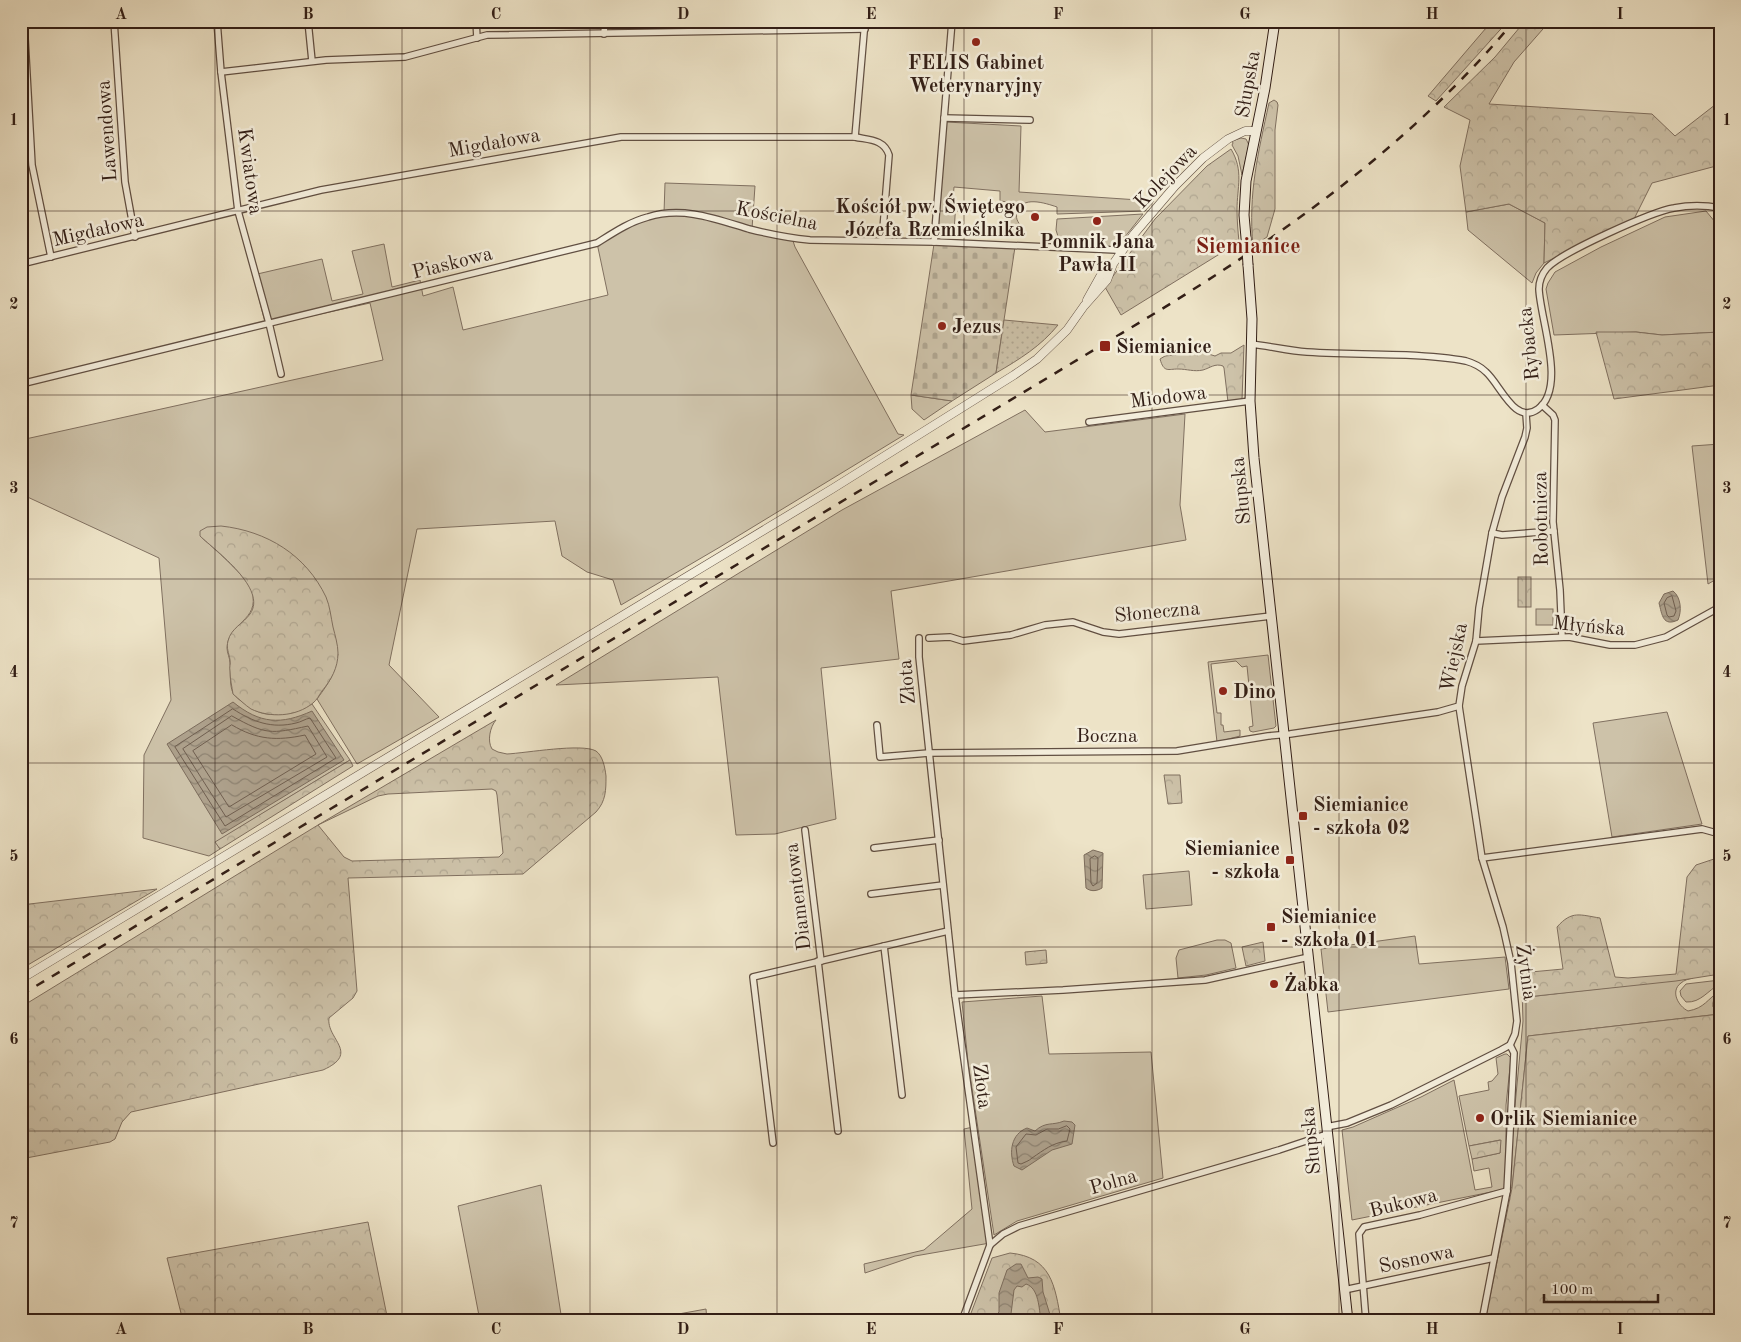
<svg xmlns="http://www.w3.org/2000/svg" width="1741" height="1342" viewBox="0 0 1741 1342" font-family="'Old Standard TT',serif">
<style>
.grass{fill:#cdc2a9;stroke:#807060}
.forest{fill:url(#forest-crowns);stroke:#807060;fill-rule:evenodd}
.cemetery{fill:url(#cemetery-stones);stroke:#807060}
.garden{fill:url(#garden-dots);stroke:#807060}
.water{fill:url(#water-waves);stroke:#7c6c5c}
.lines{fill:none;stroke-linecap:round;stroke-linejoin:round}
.shore{stroke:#705f50;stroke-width:1}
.minor-casing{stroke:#614f42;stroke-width:8}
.tertiary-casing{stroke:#614f42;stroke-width:9}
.secondary-casing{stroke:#321e16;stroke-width:11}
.minor{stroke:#f3eddb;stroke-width:5.5}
.tertiary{stroke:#f3eddb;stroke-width:8}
.secondary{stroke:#f3eddb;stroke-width:9}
.rail{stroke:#321e16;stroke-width:2.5;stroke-dasharray:9 9;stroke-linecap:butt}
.secondary-bridge-casing{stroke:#321e16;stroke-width:11;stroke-linecap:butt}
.secondary-bridge{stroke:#f3eddb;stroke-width:9}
.grid{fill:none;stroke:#321e16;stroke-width:1;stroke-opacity:0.55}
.poi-dot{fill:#8f2418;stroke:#f3eddb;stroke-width:2}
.labels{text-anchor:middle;stroke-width:5;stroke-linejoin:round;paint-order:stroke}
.poi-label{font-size:20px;font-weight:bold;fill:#321e16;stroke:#f3eddb;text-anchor:start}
.street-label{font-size:20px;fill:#321e16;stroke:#f3eddb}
.quarter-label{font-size:22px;font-weight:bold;fill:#7a1f14;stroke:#f3eddb}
.neatline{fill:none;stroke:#321e16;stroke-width:2}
.grid-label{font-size:16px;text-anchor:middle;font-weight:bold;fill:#321e16}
</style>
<defs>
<pattern id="forest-crowns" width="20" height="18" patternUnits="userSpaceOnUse" patternTransform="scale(1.25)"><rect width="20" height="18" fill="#cdc2a9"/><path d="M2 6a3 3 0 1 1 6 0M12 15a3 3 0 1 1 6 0" fill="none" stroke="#b0a691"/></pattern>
<pattern id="cemetery-stones" width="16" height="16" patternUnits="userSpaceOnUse" patternTransform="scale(1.25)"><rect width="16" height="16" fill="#cdc2a9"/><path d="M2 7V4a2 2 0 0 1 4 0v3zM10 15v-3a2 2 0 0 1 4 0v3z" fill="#b0a691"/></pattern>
<pattern id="garden-dots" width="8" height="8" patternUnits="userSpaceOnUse" patternTransform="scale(1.25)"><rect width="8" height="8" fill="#cdc2a9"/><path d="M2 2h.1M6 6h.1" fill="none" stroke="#b0a691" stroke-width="1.8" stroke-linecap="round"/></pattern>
<pattern id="water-waves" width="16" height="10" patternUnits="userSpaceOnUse" patternTransform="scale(1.25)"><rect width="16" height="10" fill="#ada08b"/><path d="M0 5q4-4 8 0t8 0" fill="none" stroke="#8d8271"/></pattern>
</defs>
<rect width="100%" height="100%" fill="#ede3c7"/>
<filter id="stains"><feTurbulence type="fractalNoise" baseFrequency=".004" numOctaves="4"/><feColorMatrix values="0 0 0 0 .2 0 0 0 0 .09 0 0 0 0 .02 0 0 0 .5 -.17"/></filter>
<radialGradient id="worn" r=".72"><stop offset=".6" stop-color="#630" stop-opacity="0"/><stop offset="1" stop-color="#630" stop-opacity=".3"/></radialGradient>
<g class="grass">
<path d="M 946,122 L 1021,126 L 1019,192 L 1154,201 L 1145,211 L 1057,214 L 1057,207 C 1045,203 1021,195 1017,213 C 1015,219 1019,224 1023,228 L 1018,235 L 1006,235 L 1008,202 L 1000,201 L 1000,191 L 954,187 L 953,199 L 956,200 L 954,233 L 938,233 Z"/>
<path d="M 1241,138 L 1246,139 L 1249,145 L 1242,175 L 1238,156 L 1232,145 L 1233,143 L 1232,141 Z"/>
<path d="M 665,183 L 755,186 L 752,229 L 792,238 L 795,247 L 898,434 L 904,435 L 720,547 L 621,605 L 613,580 L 587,572 L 562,556 L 555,521 L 417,529 L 389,665 L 439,717 L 357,764 L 317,699 C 330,681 334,676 338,654 L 200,536 C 212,547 248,577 252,592 C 260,621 228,622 227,648 C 227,653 230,658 230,663 C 231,672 229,684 233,693 C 235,697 241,701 244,703 C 265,722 290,714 312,704 L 350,760 L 216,842 L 220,849 L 209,856 L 143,838 L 144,755 L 171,700 L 159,558 L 21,494 L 21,440 L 383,360 L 370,303 L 266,326 L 253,275 L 322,259 L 332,301 L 363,294 L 352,251 L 384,244 L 392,287 L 420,280 L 423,296 L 453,287 L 463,330 L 608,295 L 597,243 L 621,229 L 664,213 Z"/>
<path d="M 1509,204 L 1545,223 L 1544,263 L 1536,273 L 1532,283 L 1468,230 L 1466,212 Z"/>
<path d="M 1706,211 L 1720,228 L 1720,332 L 1662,335 L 1636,332 L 1554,335 L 1546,289 L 1548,283 L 1555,272 L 1601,247 L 1665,217 Z"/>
<path d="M 1143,214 L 1117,247 L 1061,246 L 1056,230 L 1057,219 Z"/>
<path d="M 911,395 L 952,401 L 924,420 L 912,409 Z"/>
<path d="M 1025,410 L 1045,432 L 1185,414 L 1180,505 L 1186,540 L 891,591 L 899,659 L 821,668 L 836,819 L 775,834 L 736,835 L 718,677 L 556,685 L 842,510 Z"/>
<path d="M 1720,444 L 1720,577 L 1708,584 L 1692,446 Z"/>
<rect x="1536" y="609" width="17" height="16"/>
<path d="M 1268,655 L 1276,726 L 1274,728 L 1253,732 L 1250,731 L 1249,727 L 1253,726 L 1247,666 L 1242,667 L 1236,661 L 1211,664 L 1217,713 L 1221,713 L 1221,725 L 1223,725 L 1224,732 L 1240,730 L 1240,736 L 1217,742 L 1208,662 Z"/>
<path d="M 1667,712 L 1702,824 L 1612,837 L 1593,723 Z"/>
<path d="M 1189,871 L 1192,905 L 1146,909 L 1143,875 Z"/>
<path d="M 1415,936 L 1419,964 L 1505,957 L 1509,989 L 1328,1012 L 1321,949 Z"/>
<path d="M 1217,940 L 1225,940 L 1231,943 L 1236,968 L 1206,975 L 1178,978 L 1176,958 L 1179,950 Z"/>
<path d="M 1693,978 C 1689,979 1684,980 1681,983 C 1670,991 1678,1006 1688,1011 C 1705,1008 1707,999 1720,991 L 1720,995 C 1715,999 1712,1000 1713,1007 L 1720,1011 L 1720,1014 L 1528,1036 L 1512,1188 L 1510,1188 L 1513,1127 L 1523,1021 L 1522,990 L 1527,996 L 1536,996 Z"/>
<path d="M 1720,980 L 1720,984 C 1708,990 1701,1003 1686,1002 L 1681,996 L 1680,991 L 1686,984 Z"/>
<path d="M 1042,996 L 1049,1054 L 1151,1052 L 1163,1178 L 1017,1221 L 994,1235 L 968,1062 L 962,1002 Z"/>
<path d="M 1505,1054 L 1507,1054 L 1511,1058 L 1506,1105 L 1506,1189 L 1352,1220 L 1342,1130 L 1353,1127 L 1421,1097 L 1454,1080 L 1475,1190 L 1492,1187 L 1489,1168 L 1474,1171 L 1472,1159 L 1500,1153 L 1500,1140 L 1469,1146 L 1459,1096 L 1489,1090 L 1488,1082 L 1492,1081 L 1498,1074 L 1496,1058 Z"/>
<path d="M 973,1127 L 990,1243 L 915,1256 L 865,1273 L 864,1264 L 924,1250 L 972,1209 L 964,1129 Z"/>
<path d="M 541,1185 L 562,1321 L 480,1321 L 458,1206 Z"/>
<path d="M 706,1309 L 707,1321 L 640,1321 Z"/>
</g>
<g class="forest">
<path d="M 1492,21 L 1508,21 L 1436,101 L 1428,96 Z"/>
<path d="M 1525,21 L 1550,21 L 1514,62 L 1489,104 L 1652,114 L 1675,136 L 1720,101 L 1720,165 L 1652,183 L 1634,219 L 1544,263 L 1545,223 L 1509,204 L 1466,212 L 1460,166 L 1470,120 L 1444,107 L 1495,57 Z"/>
<path d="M 1274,100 L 1277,102 L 1278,105 L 1275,130 L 1275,209 L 1267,237 L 1253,246 C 1248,193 1258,154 1269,103 Z"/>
<path d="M 1231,149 C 1244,171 1237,187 1237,210 C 1237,221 1238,231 1239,242 L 1121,315 L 1105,287 L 1155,219 L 1207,166 Z"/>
<path d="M 1596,332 L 1636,332 L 1662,335 L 1720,332 L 1720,385 L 1614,399 Z"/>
<path d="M 1244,345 L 1242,400 L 1228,402 L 1224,368 L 1223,366 C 1215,363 1210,368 1203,370 C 1194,372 1187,369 1178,369 C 1168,369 1164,373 1160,359 L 1165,356 L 1202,352 L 1215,356 L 1221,353 L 1231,353 Z"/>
<path d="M 221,526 C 267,531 306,555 326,597 C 330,606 331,618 333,627 C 335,635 338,645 338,653 C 338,668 331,680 322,691 C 319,695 317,700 313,703 C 296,717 270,718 251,709 C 245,705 239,699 233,694 C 232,687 230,679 230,671 C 229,667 231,664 230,660 C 229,653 226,648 228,641 C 231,628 243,624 250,614 C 268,589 216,551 200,536 L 200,531 L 207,527 Z"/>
<rect x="1518" y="577" width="13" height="30"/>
<path d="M 496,720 C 490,727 487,741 492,749 L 498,752 L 507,754 C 526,753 582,743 596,751 C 603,756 605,768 606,776 C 606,790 606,801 596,812 L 523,874 L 348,878 L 357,991 L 353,998 L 329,1018 C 326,1039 361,1053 323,1070 L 131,1112 L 122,1122 L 115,1139 L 110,1142 L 21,1159 L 21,1007 L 318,825 ZM 492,789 L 496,791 L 497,795 L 503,853 L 499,857 L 352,861 L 344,857 L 318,825 L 378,796 L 388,794 Z"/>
<path d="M 350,760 L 353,766 L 220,849 L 215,842 Z"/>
<path d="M 1164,775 L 1180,775 L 1182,803 L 1168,804 Z"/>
<path d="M 1714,859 L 1720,861 L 1720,974 L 1676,981 L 1536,996 L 1526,996 L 1522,990 L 1520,973 L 1563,969 L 1557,927 C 1572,910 1580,915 1600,918 L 1615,977 L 1628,978 L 1676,974 L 1687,877 L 1696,865 Z"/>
<path d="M 157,889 L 21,969 L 21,905 Z"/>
<path d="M 1263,942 L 1265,961 L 1246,966 L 1242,947 Z"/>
<path d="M 1046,950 L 1047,963 L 1026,965 L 1025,952 Z"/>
<path d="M 1720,1014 L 1720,1321 L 1485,1321 L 1512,1188 L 1528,1036 Z"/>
<path d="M 1501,1140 L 1500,1153 L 1472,1159 L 1469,1146 Z"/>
<path d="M 368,1222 L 388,1321 L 183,1321 L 167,1258 Z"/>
<path d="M 1010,1253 C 1051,1257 1055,1285 1061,1321 L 968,1321 L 992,1258 Z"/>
</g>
<path class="cemetery" d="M 934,244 L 1015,247 L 996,373 L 952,401 L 911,395 Z"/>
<path class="garden" d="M 1004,320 L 1058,325 C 1041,346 1020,359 996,373 Z"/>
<g class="water">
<path d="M 1673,591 C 1681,597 1682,611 1678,620 C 1663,627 1662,615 1659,603 L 1664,594 Z"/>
<path d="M 233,702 C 260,724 281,725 312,711 L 344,760 L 222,834 L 167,744 Z"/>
<path d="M 1093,850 L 1103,853 L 1102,888 C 1097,891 1091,892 1086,888 L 1084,855 Z"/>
<path d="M 1064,1121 L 1072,1122 L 1075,1125 L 1072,1144 L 1052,1150 L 1022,1170 L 1014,1166 C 1009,1152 1011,1134 1027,1128 L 1035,1131 C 1046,1121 1052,1126 1064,1121 Z"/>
<path d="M 1016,1264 L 1021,1264 L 1028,1278 L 1038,1277 L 1042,1279 L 1043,1292 L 1052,1321 L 1041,1321 C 1039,1309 1039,1288 1026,1284 L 1022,1287 L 1017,1286 L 1014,1290 L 1011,1314 L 1016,1321 L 991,1321 L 999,1312 L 999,1293 L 1007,1270 Z"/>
</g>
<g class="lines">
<g class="shore">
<path d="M 1672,596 L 1676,611 L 1674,616 L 1669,617 L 1667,615 L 1664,603 L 1667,598 Z"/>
<path d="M 233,709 C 253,722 272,729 296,723 C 301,722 305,719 310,718 L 336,758 L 225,826 L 175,747 Z"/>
<path d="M 232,716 C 266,735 271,734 308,726 L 327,757 L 226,817 L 183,749 Z"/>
<path d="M 232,725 C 257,740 277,741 305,735 L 316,754 L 229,807 L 193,751 Z"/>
<path d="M 1095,856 L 1098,858 L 1097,883 L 1093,886 L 1091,883 L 1090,859 Z"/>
<path d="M 1067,1126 L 1070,1129 L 1067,1141 C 1052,1143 1044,1150 1032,1158 C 1029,1161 1025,1162 1021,1164 L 1018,1163 L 1016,1147 L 1026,1134 L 1036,1135 L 1047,1129 L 1058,1129 Z"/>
</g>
<g class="minor-casing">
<g id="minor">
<path d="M 24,21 L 32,165 L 51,257"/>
<path d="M 114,21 L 125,182 L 135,237"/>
<path d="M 217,21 L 221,72 L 238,211 L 269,323 L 281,374"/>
<path d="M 308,21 L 312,61"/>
<path d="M 476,21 L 477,38"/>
<path d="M 604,34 L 605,21"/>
<path d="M 221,72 L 326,60 L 405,57 L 487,35 L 865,29"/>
<path d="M 944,118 L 1030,120"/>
<path d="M 855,137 L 865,21"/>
<path d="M 934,242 L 952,21"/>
<path d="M 21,264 L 321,190 L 621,137 L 855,137 C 869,140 884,139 889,155 L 882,241"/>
<path d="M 1251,344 C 1270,346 1289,351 1307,352 C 1340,354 1373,354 1406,355 C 1426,356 1446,357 1466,361 C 1473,363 1481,367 1486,372 C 1500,384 1515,426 1538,409 C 1567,388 1540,319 1539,289 C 1539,281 1542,274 1547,268 C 1562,252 1651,212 1674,208 C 1689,205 1705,205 1720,208"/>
<path d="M 21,384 L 597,243 C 613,233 629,222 648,217 C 683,206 716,219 749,229 C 769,234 790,238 810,240 L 934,242 L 1116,250 L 1122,253"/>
<path d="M 1542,405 L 1553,415 L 1555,420 L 1553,522 L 1560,590 L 1562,637"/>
<path d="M 1089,422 L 1250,401"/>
<path d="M 1492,533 L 1502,535 L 1554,531"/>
<path d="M 919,638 L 919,657 L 955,995 L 990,1245"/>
<path d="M 929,638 L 950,637 L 963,641 L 1011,635 L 1045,625 L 1073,622 L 1103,632 L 1119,634 L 1271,616"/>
<path d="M 1476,641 L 1569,637 L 1610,645 L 1635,645 L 1666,637 L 1720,607"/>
<path d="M 877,725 L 880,757 L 929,753 L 1177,751 L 1268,736 L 1290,734 L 1438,712 L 1459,706 L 1462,686 L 1476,641 L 1479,608 L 1492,533 L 1502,497 L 1525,437 L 1527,428 L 1526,414"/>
<path d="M 805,830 L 821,961"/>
<path d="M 874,848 L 939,840"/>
<path d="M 1482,858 L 1702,829 L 1720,834"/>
<path d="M 871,894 L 943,885"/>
<path d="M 884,946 L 902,1095"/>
<path d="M 818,961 L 838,1131"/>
<path d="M 955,995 L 1063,990 L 1205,980 L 1309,957"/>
<path d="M 1326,1127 L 1347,1123 L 1391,1105 L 1501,1050 L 1510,1045 L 1515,1034 L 1517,1021 L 1511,963 L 1503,927 L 1482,858 L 1459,706"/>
<path d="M 773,1143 L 753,977 L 948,931"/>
<path d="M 1344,1290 L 1494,1258"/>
<path d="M 962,1321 L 990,1245 L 1003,1234 L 1019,1226 L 1279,1150 L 1327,1134"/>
<path d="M 1366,1321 L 1359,1234 L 1364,1227 L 1420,1215 L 1507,1191"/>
<path d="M 1482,1321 L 1507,1191 L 1514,1053 L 1510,1045"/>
</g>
</g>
<g class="tertiary-casing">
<g id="tertiary">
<path d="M 1087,300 L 1101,275 L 1110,267"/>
<path d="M 21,979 L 832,489 L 1014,375 L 1037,359 L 1067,330 L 1084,306 L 1107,280 L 1113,264 L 1134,234 L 1175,186 L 1203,158 L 1228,139 L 1245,131 L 1256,131"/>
</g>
</g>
<g class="secondary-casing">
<g id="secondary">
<path d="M 1247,249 L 1244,215 L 1246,181 L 1265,88 L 1275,21"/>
<path d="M 1248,265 L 1252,319 L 1250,401 L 1254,458 L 1348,1321"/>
</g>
</g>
<use href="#minor" class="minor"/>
<use href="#tertiary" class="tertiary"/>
<use href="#secondary" class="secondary"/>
<path class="rail" d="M 21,995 L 1152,315 C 1285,234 1414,142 1514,21"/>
<g class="secondary-bridge-casing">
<path id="secondary-bridge" d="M 1247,249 L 1248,265"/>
</g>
<use href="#secondary-bridge" class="secondary-bridge"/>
</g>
<path class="grid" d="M 215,21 L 215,1321M 402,21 L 402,1321M 590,21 L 590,1321M 777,21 L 777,1321M 964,21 L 964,1321M 1152,21 L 1152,1321M 1339,21 L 1339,1321M 1526,21 L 1526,1321M 21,211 L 1720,211M 21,395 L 1720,395M 21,579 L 1720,579M 21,763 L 1720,763M 21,947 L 1720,947M 21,1131 L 1720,1131"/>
<g class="poi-dot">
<circle cx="976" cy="42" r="5"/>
<circle cx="1035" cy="217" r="5"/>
<circle cx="1097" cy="221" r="5"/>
<circle cx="942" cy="326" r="5"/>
<rect x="1099" y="340" width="12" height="12" rx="2.5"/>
<circle cx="1223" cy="691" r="5"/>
<rect x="1298" y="811" width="10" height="10" rx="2.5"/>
<rect x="1285" y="855" width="10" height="10" rx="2.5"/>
<rect x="1266" y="922" width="10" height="10" rx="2.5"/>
<circle cx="1274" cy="984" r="5"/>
<circle cx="1480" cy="1118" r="5"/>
</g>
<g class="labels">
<g class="poi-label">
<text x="976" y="69" text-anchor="middle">FELIS Gabinet<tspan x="976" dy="23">Weterynaryjny</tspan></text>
<text x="1025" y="213" text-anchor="end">Kościół pw. Świętego<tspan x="1025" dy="23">Józefa Rzemieślnika</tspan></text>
<text x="1097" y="248" text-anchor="middle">Pomnik Jana<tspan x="1097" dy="23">Pawła II</tspan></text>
<text x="952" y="333">Jezus</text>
<text x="1116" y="353">Siemianice</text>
<text x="1233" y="698">Dino</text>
<text x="1313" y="811">Siemianice<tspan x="1313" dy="23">- szkoła 02</tspan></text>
<text x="1280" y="855" text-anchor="end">Siemianice<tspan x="1280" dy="23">- szkoła</tspan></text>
<text x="1281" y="923">Siemianice<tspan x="1281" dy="23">- szkoła 01</tspan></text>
<text x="1284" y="991">Żabka</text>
<text x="1490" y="1125">Orlik Siemianice</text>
</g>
<g class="street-label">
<text transform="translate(1247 84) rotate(-80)" y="7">Słupska</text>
<text transform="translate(106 131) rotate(-94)" y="7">Lawendowa</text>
<text transform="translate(494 142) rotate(-10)" y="7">Migdałowa</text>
<text transform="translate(251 171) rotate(82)" y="7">Kwiatowa</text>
<text transform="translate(1165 176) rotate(-46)" y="7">Kolejowa</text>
<text transform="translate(777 215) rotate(11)" y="7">Kościelna</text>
<text transform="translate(98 229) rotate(-13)" y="7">Migdałowa</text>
<text transform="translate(452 262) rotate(-14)" y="7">Piaskowa</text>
<text transform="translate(1528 344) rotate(-96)" y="7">Rybacka</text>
<text transform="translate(1168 396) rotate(-7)" y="7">Miodowa</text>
<text transform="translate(1240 491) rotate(-96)" y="7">Słupska</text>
<text transform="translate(1540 519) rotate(-91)" y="7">Robotnicza</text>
<text transform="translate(1157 611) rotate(-5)" y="7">Słoneczna</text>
<text transform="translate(1589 625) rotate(5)" y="7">Młyńska</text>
<text transform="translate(1453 657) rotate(-78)" y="7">Wiejska</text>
<text transform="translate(906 682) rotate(-95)" y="7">Złota</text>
<text x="1107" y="742">Boczna</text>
<text transform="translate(797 897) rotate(-97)" y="7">Diamentowa</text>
<text transform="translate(1527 972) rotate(82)" y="7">Żytnia</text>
<text transform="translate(983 1086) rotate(82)" y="7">Złota</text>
<text transform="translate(1310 1141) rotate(-96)" y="7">Słupska</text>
<text transform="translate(1113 1181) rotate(-16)" y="7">Polna</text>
<text transform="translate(1403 1202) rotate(-14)" y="7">Bukowa</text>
<text transform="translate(1416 1258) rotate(-12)" y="7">Sosnowa</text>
</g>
<g class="quarter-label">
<text x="1248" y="253">Siemianice</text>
</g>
</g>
<rect width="1741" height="1342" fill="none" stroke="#ede3c7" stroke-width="55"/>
<path d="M1544 1294v8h114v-8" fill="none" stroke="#321e16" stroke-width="2.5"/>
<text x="1551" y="1294" font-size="15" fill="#321e16" stroke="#f3eddb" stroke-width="4" paint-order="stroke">100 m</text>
<rect x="28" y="28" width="1686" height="1286" class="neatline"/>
<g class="grid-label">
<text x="121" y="19">A</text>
<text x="308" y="19">B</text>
<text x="496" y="19">C</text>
<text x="683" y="19">D</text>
<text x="871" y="19">E</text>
<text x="1058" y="19">F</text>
<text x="1245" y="19">G</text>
<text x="1432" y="19">H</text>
<text x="1620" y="19">I</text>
<text x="14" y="125">1</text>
<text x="1727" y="125">1</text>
<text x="14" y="309">2</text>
<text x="1727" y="309">2</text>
<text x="14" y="493">3</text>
<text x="1727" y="493">3</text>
<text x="14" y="677">4</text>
<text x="1727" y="677">4</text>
<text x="14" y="861">5</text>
<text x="1727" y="861">5</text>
<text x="14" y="1044">6</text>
<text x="1727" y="1044">6</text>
<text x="14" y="1228">7</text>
<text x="1727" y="1228">7</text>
<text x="121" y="1334">A</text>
<text x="308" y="1334">B</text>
<text x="496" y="1334">C</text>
<text x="683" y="1334">D</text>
<text x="871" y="1334">E</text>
<text x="1058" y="1334">F</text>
<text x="1245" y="1334">G</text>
<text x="1432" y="1334">H</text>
<text x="1620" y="1334">I</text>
</g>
<rect width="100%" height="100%" filter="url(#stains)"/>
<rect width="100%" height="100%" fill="url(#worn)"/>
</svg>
